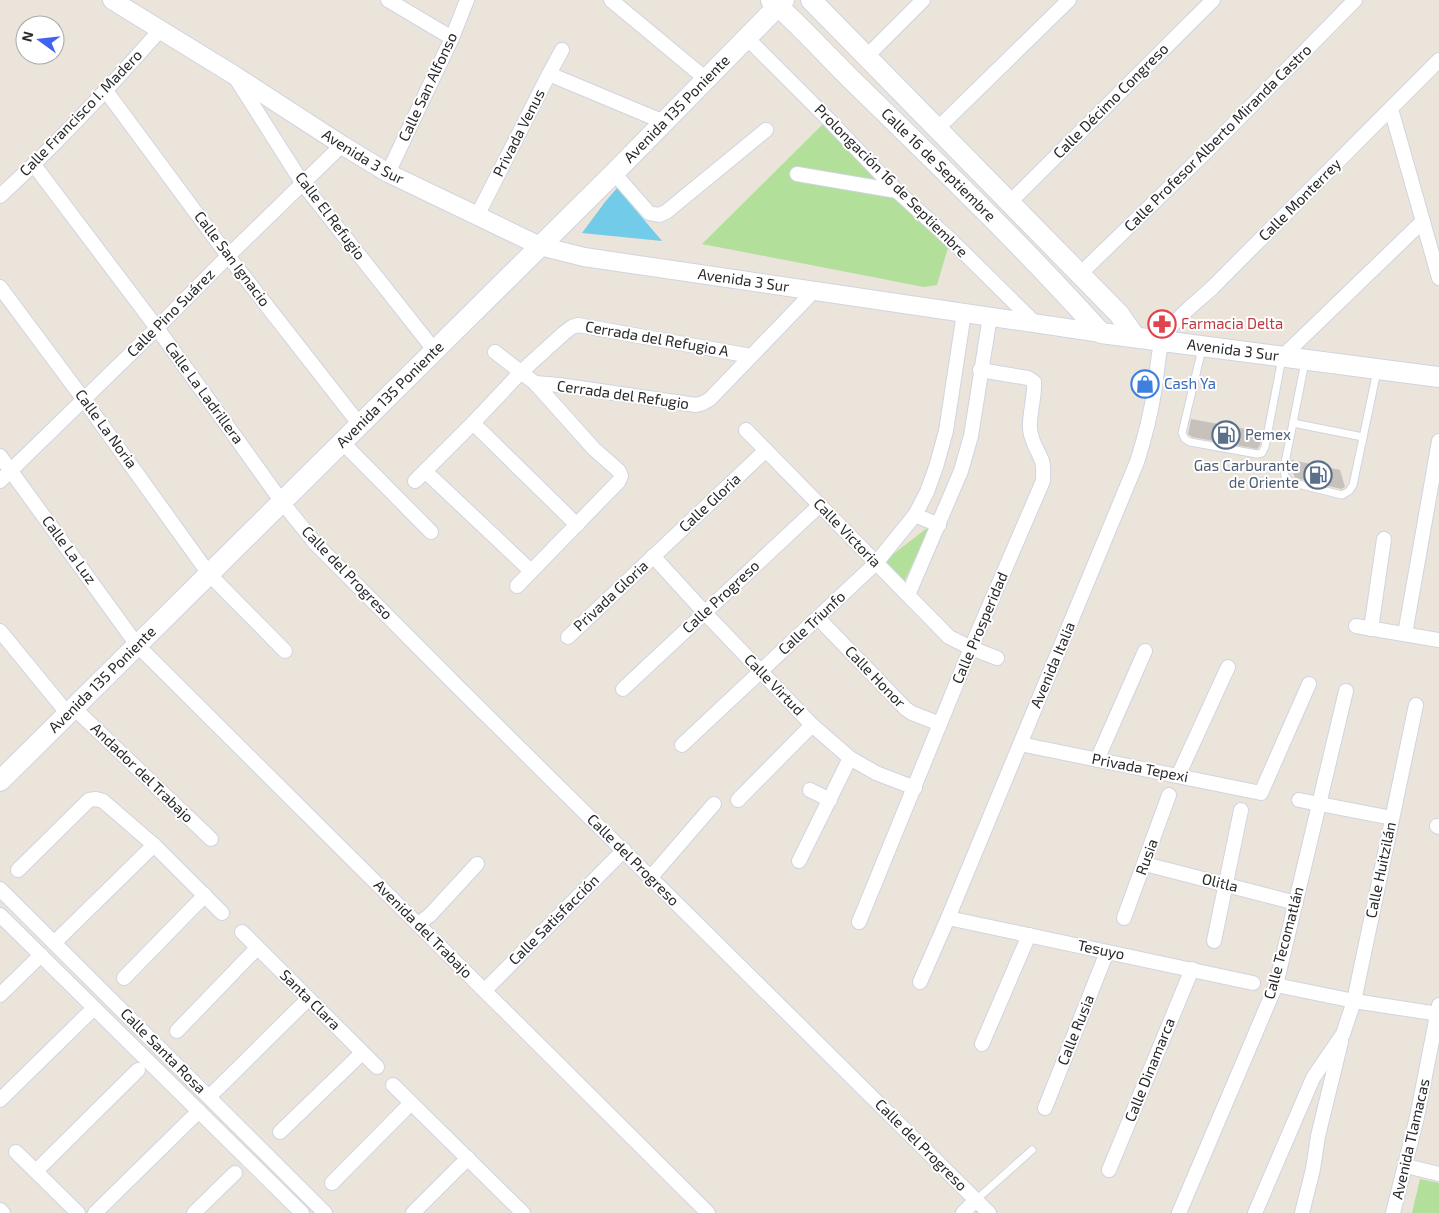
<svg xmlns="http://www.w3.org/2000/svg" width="1439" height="1213" viewBox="0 0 1439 1213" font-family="'Exo 2',sans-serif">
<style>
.green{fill:#b2df99}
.water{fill:#71cbe9}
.building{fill:#c6c1bb}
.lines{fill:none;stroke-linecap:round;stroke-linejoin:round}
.service-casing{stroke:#d0d4e1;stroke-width:9}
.minor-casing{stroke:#d0d4e1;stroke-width:16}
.tertiary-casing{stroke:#d0d4e1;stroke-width:20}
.secondary-casing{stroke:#d0d4e1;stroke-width:22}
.service{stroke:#fff;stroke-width:7}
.minor{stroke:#fff;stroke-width:14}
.tertiary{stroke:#fff;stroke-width:18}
.secondary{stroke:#fff;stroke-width:20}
.labels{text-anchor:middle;stroke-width:4;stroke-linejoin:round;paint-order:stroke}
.street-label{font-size:15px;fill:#292929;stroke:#fff}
.health-label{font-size:15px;fill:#be3a42;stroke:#fff;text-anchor:start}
.shop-label{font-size:15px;fill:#366cbe;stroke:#fff;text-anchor:start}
.service-label{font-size:15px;fill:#4e5e75;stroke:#fff;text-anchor:start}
</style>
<rect width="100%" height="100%" fill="#ebe4db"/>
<g class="green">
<path d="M 827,120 L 950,241 L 937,285 L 924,287 L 702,244 Z"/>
<path d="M 931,525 L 903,584 L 883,562 Z"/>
<path d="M 1420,1179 L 1439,1183 L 1439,1213 L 1412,1213 Z"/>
</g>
<path class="water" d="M 617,188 L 662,241 L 582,233 L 605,202 Z"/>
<g class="building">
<path d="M 1191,419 L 1262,432 L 1260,445 L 1257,449 L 1192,437 L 1188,434 Z"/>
<path d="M 1291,460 L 1340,470 L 1345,487 L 1341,489 L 1295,478 L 1290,463 Z"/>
</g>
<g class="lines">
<g class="service-casing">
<g id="service">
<path d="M 1202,349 L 1182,433 L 1185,439 L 1190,442 L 1257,454 L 1262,453 L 1265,447 L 1282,358"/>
<path d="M 1305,362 L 1284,468 L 1285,476 L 1290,482 L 1342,495 L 1349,491 L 1353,485 L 1377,371"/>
<path d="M 1293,423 L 1363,437"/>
<path d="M 976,1200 L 1032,1150"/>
</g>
</g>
<g class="minor-casing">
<g id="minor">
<path d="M 388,0 L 452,38"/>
<path d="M 611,0 L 706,79"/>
<path d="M 747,38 L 829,120 L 897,191 L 953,242 L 1035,323"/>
<path d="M 867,56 L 923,0"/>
<path d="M 549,74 L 664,122"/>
<path d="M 235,77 L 303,184 L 435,351"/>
<path d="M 106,91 L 228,256 L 360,425"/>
<path d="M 1391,109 L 1439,278"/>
<path d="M 937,129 L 1069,0"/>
<path d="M 34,165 L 157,328 L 282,502 L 315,543 L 456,685 L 989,1213"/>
<path d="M 388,173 L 452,38 L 467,0"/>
<path d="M 614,173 L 649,213 L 659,215 L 666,212 L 766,130"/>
<path d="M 797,174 L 897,191"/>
<path d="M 0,196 C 57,144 110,87 161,29"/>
<path d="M 1010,202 L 1213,0"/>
<path d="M 477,216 L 549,74 L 562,50"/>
<path d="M 1080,274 L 1203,155 L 1355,0"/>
<path d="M 0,287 L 84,400 L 209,574 L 285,651"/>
<path d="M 495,352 L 535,383 L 594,449 L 619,471 L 621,476 L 619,481 L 517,586"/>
<path d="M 1282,357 L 1423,221"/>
<path d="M 535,383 L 559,385 L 696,405 L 703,403 L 710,399 L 814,291"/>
<path d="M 473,423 L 577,525"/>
<path d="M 746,430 L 949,637 L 971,648 L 997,658"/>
<path d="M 342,442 L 431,532"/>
<path d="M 0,456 L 137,645 L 708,1213"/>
<path d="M 425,471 L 531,571"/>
<path d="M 0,481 L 157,328 L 228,256 L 342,145"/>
<path d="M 415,481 L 473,423 L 521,372 L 564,333 L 572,327 L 578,325 L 751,356"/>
<path d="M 915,515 L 939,525"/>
<path d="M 653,556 L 705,613 L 812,725 L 850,758 L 876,773 L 915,788"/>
<path d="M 908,595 L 961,471 L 971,436 L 990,316"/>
<path d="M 818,618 L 906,709 L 912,713 L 940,724"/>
<path d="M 1356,626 L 1439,640"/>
<path d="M 1371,629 L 1384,539"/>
<path d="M 0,631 L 68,714"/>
<path d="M 1405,634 L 1439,441"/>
<path d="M 568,637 L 766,450"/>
<path d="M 623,689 L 820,505"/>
<path d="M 74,708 L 211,839"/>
<path d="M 1020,744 L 1261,793 L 1309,684"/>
<path d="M 682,745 L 876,563 L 915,515 L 927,492 L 936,467 L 946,431 L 964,313"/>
<path d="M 1097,760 L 1145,651"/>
<path d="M 1178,776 L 1228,667"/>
<path d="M 810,790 L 830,800"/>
<path d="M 738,800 L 812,725"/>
<path d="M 1299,800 L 1392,818"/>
<path d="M 1437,826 L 1439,827"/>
<path d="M 799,861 L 850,758"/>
<path d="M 1145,864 L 1296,903"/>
<path d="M 18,870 L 89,800 L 96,799 L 103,801 L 154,845 L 222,913"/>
<path d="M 651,877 L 714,804"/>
<path d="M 0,889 L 325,1213"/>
<path d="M 0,915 L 302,1213"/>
<path d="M 948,918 L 1253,983"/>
<path d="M 1124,918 L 1169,795"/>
<path d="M 859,922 L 971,648 L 1043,481 C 1043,474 1044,467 1042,461 C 1038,450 1031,442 1030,429 C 1029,413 1035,398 1034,382 L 1028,378 L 980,370"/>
<path d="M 418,924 L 430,915 L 477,864"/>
<path d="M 242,932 L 377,1067"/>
<path d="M 1214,941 L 1241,810"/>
<path d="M 54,943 L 154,845"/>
<path d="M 124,978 L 205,895"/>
<path d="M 920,982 L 948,918 L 1137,462 C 1145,437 1151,413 1155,387 C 1157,375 1158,352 1162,341 C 1169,323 1198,301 1212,288 L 1439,60"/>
<path d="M 1276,985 L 1354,1001 L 1439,1014"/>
<path d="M 485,990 L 624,850"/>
<path d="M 0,995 L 41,955"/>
<path d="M 177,1031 L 257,948"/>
<path d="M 982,1044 L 1029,935"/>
<path d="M 393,1085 L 523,1213"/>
<path d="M 209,1097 L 308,999"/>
<path d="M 0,1100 L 94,1008"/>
<path d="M 1045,1108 L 1107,952"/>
<path d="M 280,1132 L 362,1053"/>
<path d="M 16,1152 L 78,1213"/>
<path d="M 1406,1166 L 1439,1174"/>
<path d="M 1109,1170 L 1192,969"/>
<path d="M 36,1171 L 138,1070"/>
<path d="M 332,1183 L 411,1103"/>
<path d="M 0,1210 L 3,1213"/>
<path d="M 95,1213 L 199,1111"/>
<path d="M 194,1213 L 235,1173"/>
<path d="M 413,1213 L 468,1158"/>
<path d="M 963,1213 L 976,1200"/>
<path d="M 1179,1213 L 1276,985 L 1346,691"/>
<path d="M 1255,1213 L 1313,1078 L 1343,1034 L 1354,1001 L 1416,705"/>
<path d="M 1302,1213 L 1313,1169 L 1318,1136 L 1341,1042"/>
<path d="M 1393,1213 L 1417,1117 L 1439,1005"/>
</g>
</g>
<g class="tertiary-casing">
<g id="tertiary">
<path id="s1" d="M 112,0 L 234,75 L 342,145 L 388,173 L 540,246 L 584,257 L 1101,333"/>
</g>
</g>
<g class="secondary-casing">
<g id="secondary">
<path id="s2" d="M 771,0 C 801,26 828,57 857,85 C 940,166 1024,247 1101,333 L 1439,377"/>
<path d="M 811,0 L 1119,314 L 1135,337"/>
<path id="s3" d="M 0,781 L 614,173 L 784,0"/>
</g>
</g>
<use href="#service" class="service"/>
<use href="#minor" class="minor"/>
<use href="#tertiary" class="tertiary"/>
<use href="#secondary" class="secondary"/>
</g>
<defs>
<g id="pharmacy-ring" transform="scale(1.4375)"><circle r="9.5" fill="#fff" stroke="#e0444e" stroke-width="1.5"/><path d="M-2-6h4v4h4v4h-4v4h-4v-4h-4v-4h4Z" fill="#e0444e"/></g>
<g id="shop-ring" transform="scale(1.4375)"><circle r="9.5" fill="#fff" stroke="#3f7fe0" stroke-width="1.5"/><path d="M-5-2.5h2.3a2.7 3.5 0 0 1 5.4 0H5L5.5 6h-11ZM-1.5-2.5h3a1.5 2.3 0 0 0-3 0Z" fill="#3f7fe0"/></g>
<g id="fuel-ring" transform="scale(1.4375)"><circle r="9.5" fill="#fff" stroke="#5c6f8a" stroke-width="1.5"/><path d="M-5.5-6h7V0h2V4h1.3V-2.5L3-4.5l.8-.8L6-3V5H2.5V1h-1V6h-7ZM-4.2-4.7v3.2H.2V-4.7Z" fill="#5c6f8a"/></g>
</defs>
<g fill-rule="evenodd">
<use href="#pharmacy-ring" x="1162" y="324"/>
<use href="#shop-ring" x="1145" y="384"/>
<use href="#fuel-ring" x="1226" y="435"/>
<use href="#fuel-ring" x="1318" y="475"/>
</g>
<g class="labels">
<g class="street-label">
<text transform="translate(428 87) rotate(-65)" y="5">Calle San Alfonso</text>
<text transform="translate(1111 101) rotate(-45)" y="5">Calle Décimo Congreso</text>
<text dy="5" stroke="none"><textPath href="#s3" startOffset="954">Avenida 135 Poniente</textPath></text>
<text transform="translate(81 113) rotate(-46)" y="5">Calle Francisco I. Madero</text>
<text transform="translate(519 133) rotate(-63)" y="5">Privada Venus</text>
<text transform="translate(1218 138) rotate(-45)" y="5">Calle Profesor Alberto Miranda Castro</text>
<text dy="5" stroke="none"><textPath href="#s1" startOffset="296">Avenida 3 Sur</textPath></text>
<text dy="5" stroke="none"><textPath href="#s2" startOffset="235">Calle 16 de Septiembre</textPath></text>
<text transform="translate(891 181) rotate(45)" y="5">Prolongación 16 de Septiembre</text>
<text transform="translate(1300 200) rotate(-45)" y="5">Calle Monterrey</text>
<text transform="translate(330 216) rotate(53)" y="5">Calle El Refugio</text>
<text transform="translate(232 259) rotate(53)" y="5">Calle San Ignacio</text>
<text dy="5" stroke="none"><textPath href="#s1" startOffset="701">Avenida 3 Sur</textPath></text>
<text transform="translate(171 313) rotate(-45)" y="5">Calle Pino Suárez</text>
<text transform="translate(657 339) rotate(10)" y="5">Cerrada del Refugio A</text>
<text dy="5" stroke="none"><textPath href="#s2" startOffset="602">Avenida 3 Sur</textPath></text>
<text transform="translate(204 393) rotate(54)" y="5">Calle La Ladrillera</text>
<text dy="5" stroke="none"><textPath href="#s3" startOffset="549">Avenida 135 Poniente</textPath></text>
<text transform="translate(623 395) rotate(8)" y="5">Cerrada del Refugio</text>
<text transform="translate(106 429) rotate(54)" y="5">Calle La Noria</text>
<text transform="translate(710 503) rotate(-43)" y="5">Calle Gloria</text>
<text transform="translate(847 533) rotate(46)" y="5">Calle Victoria</text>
<text transform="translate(69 550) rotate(54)" y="5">Calle La Luz</text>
<text transform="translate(347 573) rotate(46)" y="5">Calle del Progreso</text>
<text transform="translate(611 596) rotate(-43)" y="5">Privada Gloria</text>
<text transform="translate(721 597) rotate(-43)" y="5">Calle Progreso</text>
<text transform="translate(812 623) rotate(-43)" y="5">Calle Triunfo</text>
<text transform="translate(980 628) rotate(-67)" y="5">Calle Prosperidad</text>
<text transform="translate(1053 665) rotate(-67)" y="5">Avenida Italia</text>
<text transform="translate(875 677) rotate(46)" y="5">Calle Honor</text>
<text dy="5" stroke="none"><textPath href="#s3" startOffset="144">Avenida 135 Poniente</textPath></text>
<text transform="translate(774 685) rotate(46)" y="5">Calle Virtud</text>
<text transform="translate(1140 768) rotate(11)" y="5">Privada Tepexi</text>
<text transform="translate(142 773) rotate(44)" y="5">Andador del Trabajo</text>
<text transform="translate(1147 857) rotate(-70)" y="5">Rusia</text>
<text transform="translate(633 860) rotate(45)" y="5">Calle del Progreso</text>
<text transform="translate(1381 870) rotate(-78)" y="5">Calle Huitzilán</text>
<text transform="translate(1220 883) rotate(14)" y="5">Olitla</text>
<text transform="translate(554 920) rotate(-45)" y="5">Calle Satisfacción</text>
<text transform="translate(423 929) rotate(45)" y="5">Avenida del Trabajo</text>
<text transform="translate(1284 943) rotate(-75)" y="5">Calle Tecomatlán</text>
<text transform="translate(1101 950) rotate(12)" y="5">Tesuyo</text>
<text transform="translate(310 1000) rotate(45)" y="5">Santa Clara</text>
<text transform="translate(1076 1030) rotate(-68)" y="5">Calle Rusia</text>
<text transform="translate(163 1051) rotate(45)" y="5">Calle Santa Rosa</text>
<text transform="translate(1150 1070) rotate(-68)" y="5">Calle Dinamarca</text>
<text transform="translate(1411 1139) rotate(-77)" y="5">Avenida Tlamacas</text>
<text transform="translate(921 1145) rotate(45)" y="5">Calle del Progreso</text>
</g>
<g class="health-label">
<text x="1181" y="329">Farmacia Delta</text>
</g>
<g class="shop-label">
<text x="1164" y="389">Cash Ya</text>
</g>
<g class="service-label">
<text x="1245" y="440">Pemex</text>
<text x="1299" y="471" text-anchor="end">Gas Carburante<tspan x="1299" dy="17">de Oriente</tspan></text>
</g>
</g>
<g transform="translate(40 40) rotate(285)"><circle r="24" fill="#ffffff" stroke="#a9a9a9"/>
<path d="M0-4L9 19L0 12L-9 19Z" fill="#4064f2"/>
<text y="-8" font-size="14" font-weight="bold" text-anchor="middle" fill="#292929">N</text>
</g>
</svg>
